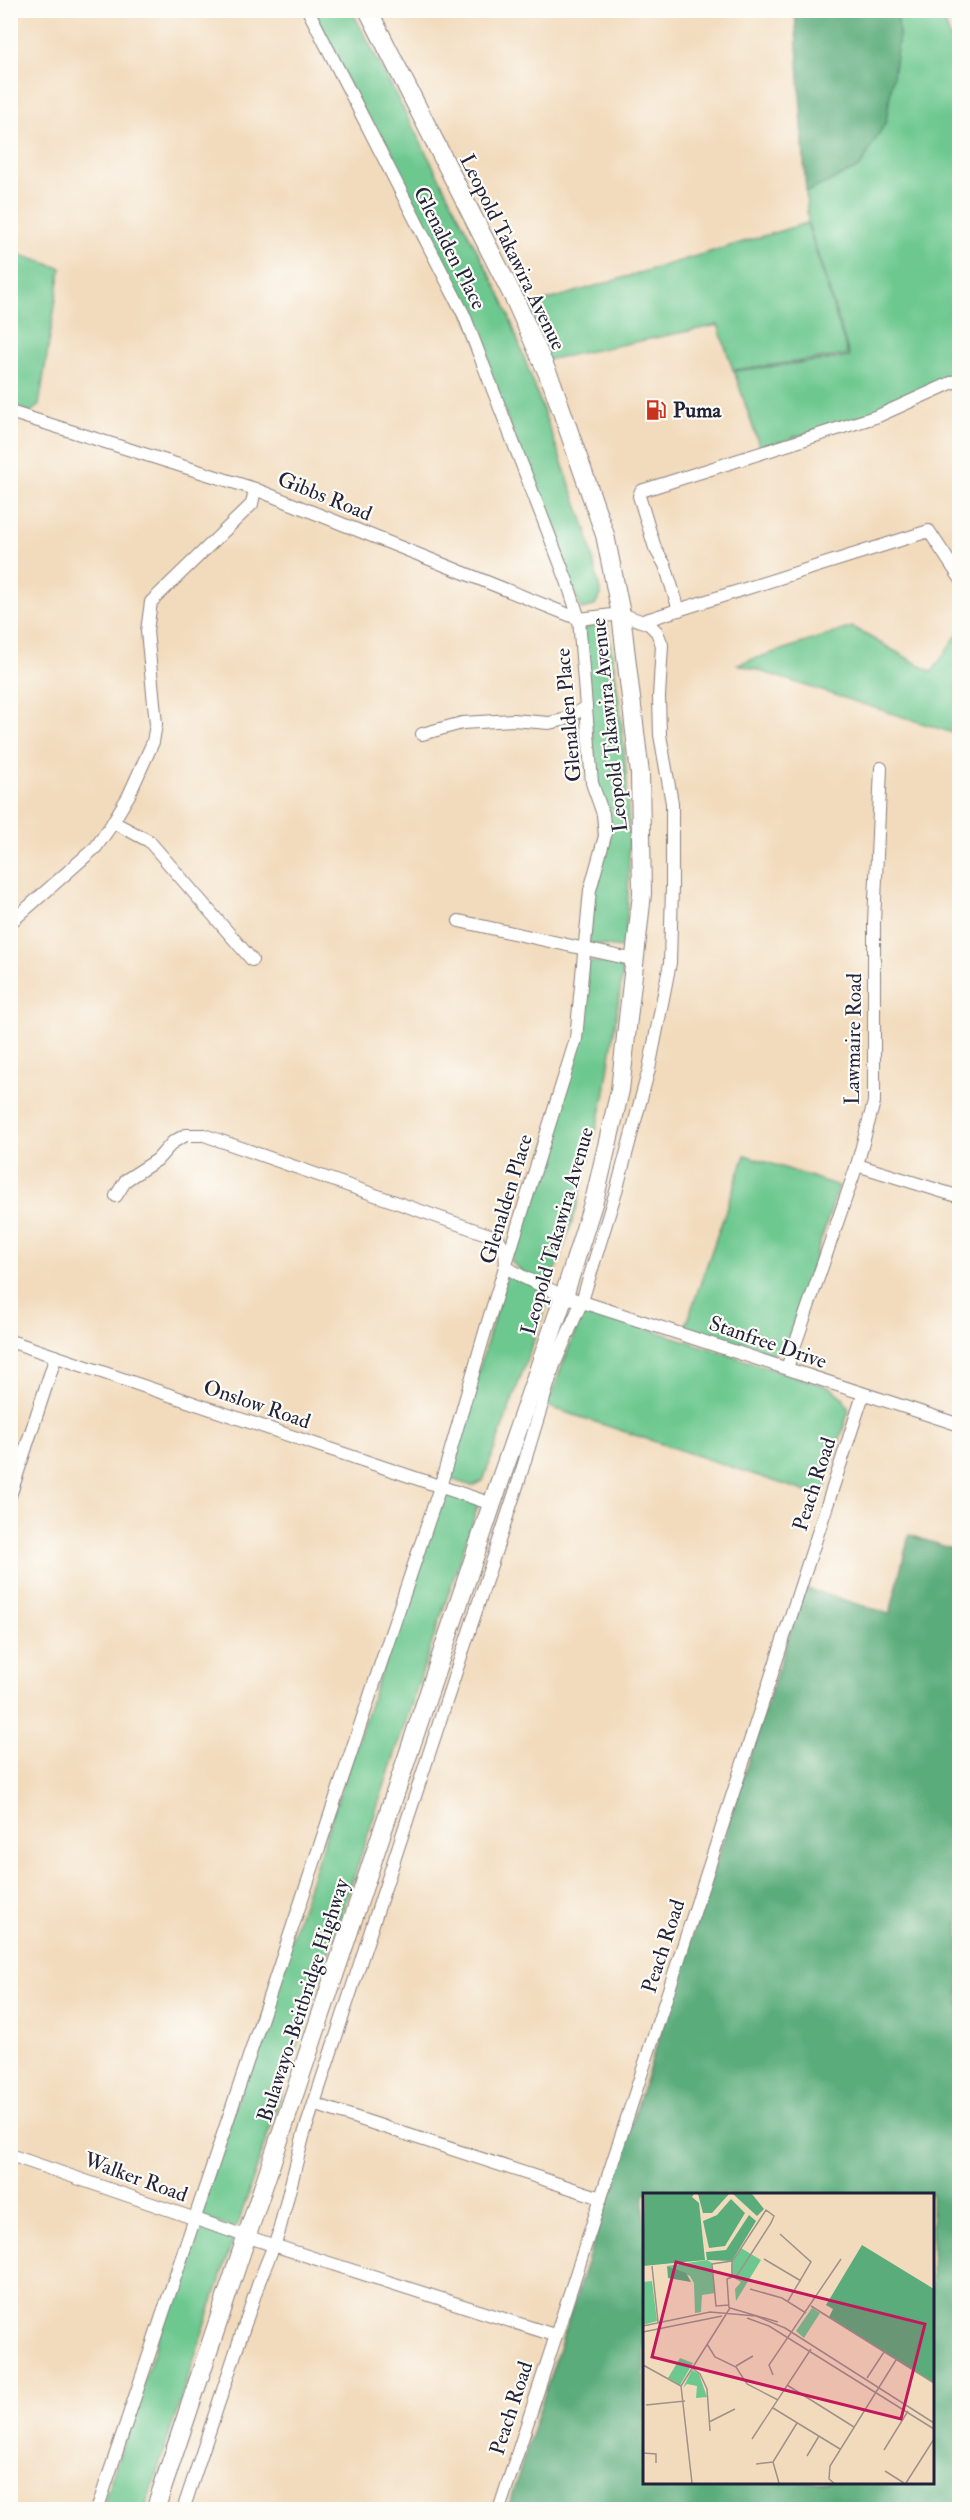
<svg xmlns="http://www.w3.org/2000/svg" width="970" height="2520" viewBox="0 0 970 2520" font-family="'IM FELL Double Pica',serif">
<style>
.green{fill:#6dc88f;stroke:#487565;stroke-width:1.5}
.forest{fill:#5aac7a;stroke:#3e675a;stroke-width:1.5;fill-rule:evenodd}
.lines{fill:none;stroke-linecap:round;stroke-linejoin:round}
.minor-casing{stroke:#8a7e7c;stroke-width:14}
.highway-casing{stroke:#8a7e7c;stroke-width:20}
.minor{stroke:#fff;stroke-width:12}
.highway{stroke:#fff;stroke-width:18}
.labels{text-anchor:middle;stroke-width:4.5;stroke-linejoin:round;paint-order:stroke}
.street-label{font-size:21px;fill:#22223b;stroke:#fdfcf7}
.poi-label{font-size:21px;font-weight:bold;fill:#22223b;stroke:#fdfcf7;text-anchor:start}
.inset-road{fill:none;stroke:#9f9189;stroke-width:1.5}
.view{fill:#c2185b;fill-opacity:0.15;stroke:#c2185b;stroke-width:3}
.inset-edge{fill:none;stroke:#22223b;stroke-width:3}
</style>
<rect width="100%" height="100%" fill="#fdfcf7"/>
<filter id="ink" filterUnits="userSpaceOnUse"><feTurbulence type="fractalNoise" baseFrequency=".0167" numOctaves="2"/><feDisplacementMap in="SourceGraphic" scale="12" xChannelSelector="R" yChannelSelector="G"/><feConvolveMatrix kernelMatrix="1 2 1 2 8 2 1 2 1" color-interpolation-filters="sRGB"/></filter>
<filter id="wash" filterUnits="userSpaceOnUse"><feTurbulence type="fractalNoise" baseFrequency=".008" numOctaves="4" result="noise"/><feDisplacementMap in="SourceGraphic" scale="24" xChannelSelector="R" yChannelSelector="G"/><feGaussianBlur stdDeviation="1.35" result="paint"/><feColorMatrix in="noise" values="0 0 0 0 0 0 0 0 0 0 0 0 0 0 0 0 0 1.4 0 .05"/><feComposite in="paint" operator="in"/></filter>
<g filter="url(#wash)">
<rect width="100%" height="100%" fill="#f2dbbd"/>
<g class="green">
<path d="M 311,11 L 352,11 L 504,302 L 587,532 L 601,595 L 594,606 L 581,609 L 466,314 Z"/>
<path d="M 897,11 L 941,11 L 960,65 L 959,373 L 876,412 L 760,448 L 734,371 L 850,357 L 808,223 L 806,192 L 860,167 L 886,121 L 899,35 Z"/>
<path d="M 807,223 L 848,355 L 733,370 L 718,325 L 547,360 L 525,307 Z"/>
<path d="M 11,252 L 61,268 L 39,405 L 31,412 L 11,405 Z"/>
<path d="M 599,623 L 607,624 C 626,730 635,835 625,942 L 620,948 L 589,943 L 593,889 L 602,854 L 583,630 Z"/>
<path d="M 852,627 L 932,672 L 959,632 L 959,735 L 738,664 Z"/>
<path d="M 588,961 L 620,966 L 623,971 L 604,1098 L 575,1213 L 553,1279 C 536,1282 522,1274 511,1261 L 578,1041 Z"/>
<path d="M 745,1155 L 839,1186 L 787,1342 L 778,1352 L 765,1355 L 685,1328 Z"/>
<path d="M 507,1274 L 545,1291 L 548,1301 L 483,1481 L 472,1486 L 447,1478 Z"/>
<path d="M 591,1310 L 831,1388 L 843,1398 L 849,1410 L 822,1497 L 547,1406 L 582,1313 Z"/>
<path d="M 442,1489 L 479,1502 L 238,2224 L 232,2228 L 198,2217 Z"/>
<path d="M 200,2226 L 234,2237 L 145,2509 L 101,2510 L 195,2228 Z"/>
</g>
<g class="forest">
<path d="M 795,11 L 897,11 L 899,35 L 886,121 L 860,167 L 806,192 Z"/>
<path d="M 909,1535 L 959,1551 L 959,2509 L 507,2510 L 804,1588 L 890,1614 ZM 644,2194 L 932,2194 L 932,2482 L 644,2482 Z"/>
</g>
</g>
<g filter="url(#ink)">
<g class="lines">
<g class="minor-casing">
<g id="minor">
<path d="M 10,412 L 255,489 L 579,619 L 621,614 L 649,624 L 657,632 L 662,645 L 659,697 L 660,735 L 672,803 L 672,887 L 670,963 L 649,1069 L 617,1188 L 582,1301 L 554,1365 L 519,1480 L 303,2137 L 278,2235 L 259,2282 L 183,2510"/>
<path d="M 679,610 L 665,565 L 655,548 L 639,496 L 641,491 L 878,416 L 960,379"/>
<path d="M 643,621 L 929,531 L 960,578"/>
<path d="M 422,734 L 462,723 L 513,720 L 549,723 L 563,720 L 586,707"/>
<path d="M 113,822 L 149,841 L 252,960"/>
<path d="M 459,921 L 635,960"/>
<path d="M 10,923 L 96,847 L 110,827 L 129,795 L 153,742 L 156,724 L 147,631 L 151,602 L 252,504 L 255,489"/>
<path d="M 857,1165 L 960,1197"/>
<path d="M 116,1196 L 126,1180 L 157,1160 L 173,1142 L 186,1135 L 204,1135 L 498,1238 L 505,1250 L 506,1267 L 523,1277 L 564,1296 L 960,1425"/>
<path d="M 10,1341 L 492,1504"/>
<path d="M 787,1368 L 857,1165 L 874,1102 L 874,922 L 881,768"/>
<path d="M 10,1496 L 56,1356"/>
<path d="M 314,2104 L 601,2198"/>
<path d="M 10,2155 L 248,2237 L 554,2335"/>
<path d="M 97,2510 L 440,1487 L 487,1325 L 576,1039 L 590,890 L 605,836 L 603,814 L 592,783 L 579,619 L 567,581 L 464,315 L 308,10"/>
<path d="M 499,2510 L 863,1395"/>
</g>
</g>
<g class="highway-casing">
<path id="highway" d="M 155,2510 L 492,1504 L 564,1296 L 595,1197 L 620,1090 L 642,894 L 640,774 L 621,614 L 605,535 L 552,383 L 515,300 L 368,10"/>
</g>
<use href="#minor" class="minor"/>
<use href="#highway" class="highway"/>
</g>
</g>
<defs>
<g id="fuel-bare" transform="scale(1.62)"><path d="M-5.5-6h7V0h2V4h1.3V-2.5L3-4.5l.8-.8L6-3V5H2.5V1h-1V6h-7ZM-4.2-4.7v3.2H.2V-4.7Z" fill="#c8321e" stroke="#fdfcf7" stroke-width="2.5" paint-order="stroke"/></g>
</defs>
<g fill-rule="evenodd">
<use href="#fuel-bare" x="656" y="410"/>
</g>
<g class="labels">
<g class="street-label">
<text transform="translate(450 248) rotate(63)" y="7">Glenalden Place</text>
<text transform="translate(513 252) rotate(64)" y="7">Leopold Takawira Avenue</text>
<text transform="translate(325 496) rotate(22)" y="7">Gibbs Road</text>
<text transform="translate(568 715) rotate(-95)" y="7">Glenalden Place</text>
<text transform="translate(609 725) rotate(-96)" y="7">Leopold Takawira Avenue</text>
<text transform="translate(853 1039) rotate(-89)" y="7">Lawmaire Road</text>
<text transform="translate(506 1199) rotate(-73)" y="7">Glenalden Place</text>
<text transform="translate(557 1231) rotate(-74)" y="7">Leopold Takawira Avenue</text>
<text transform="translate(768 1342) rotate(19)" y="7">Stanfree Drive</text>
<text transform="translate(257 1404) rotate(19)" y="7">Onslow Road</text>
<text transform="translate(814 1484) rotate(-72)" y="7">Peach Road</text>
<text transform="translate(663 1946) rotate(-72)" y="7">Peach Road</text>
<text transform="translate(303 2000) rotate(-72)" y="7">Bulawayo-Beitbridge Highway</text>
<text transform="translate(136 2177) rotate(20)" y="7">Walker Road</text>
<text transform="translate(511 2408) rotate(-72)" y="7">Peach Road</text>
</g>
<g class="poi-label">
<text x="673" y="417">Puma</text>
</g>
</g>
<g transform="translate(643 2193)">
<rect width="291" height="291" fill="#f2dbbd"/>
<path d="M 98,55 L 118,67 L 93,108 L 92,96 L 98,89 L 89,84 L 88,72 ZM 64,67 L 69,70 L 72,100 L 59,102 L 58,119 L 52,120 L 51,90 L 47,83 L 24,73 ZM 9,88 L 14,128 L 0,132 L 0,89 ZM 169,115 L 177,120 L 161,145 L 153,138 ZM 37,165 L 50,170 L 37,192 L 25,185 ZM 49,177 L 56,181 L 64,204 L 53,205 L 54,193 L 44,191 L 40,195 Z" fill="#6dc88f"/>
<path d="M 2,1 L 51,1 L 49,4 L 56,10 L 62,67 L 0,73 ZM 55,1 L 86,1 L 69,20 L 60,20 ZM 90,1 L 109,1 L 121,16 L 114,23 ZM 88,6 L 102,20 L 82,53 L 66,55 L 60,28 L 74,22 ZM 106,22 L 113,28 L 89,68 L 64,67 L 63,59 L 83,57 ZM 219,52 L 291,96 L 291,190 L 186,124 L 190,116 L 183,112 ZM 24,73 L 43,80 L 48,89 L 25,85 Z" fill="#5aac7a"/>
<path class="inset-road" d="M 137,41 L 168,69 L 145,108M 121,66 L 158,88M 9,73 L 15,129M 107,96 L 139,105 L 163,120M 86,112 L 73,113 L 69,71 L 89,68M 168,113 L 291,190M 86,115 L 84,86 L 89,84 L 93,83 L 95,81 L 128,30 L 131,23 L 123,17 L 89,69 L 89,84M 104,125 L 126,133 L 291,236M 0,133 L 67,119 L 113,123 L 142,135 L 291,230M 0,139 L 79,123M 64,151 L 72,164 L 93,174 L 104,191 L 135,207M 0,172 L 38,193M 93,173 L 110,163M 49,175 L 57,181 L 64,196 L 67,238M 130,182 L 126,172 L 198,66M 224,185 L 241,159M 144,192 L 211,234M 38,193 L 87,115 L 135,129M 38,193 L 49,290M 3,212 L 42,208M 130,215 L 197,256M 66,229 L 92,216M 109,246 L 168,156M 241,257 L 265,218M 0,260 L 13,261 L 13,270M 164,263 L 176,243M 130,269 L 136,290M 113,271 L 130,269 L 154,230M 242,278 L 261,290M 191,290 L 186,286 L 187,273 L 253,167M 263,290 L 291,246"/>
<path class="view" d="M 33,69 L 282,131 L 258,226 L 9,164 Z"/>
<rect width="291" height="291" class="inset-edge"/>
</g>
<rect width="970" height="2520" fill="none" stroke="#fdfcf7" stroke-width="36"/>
</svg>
